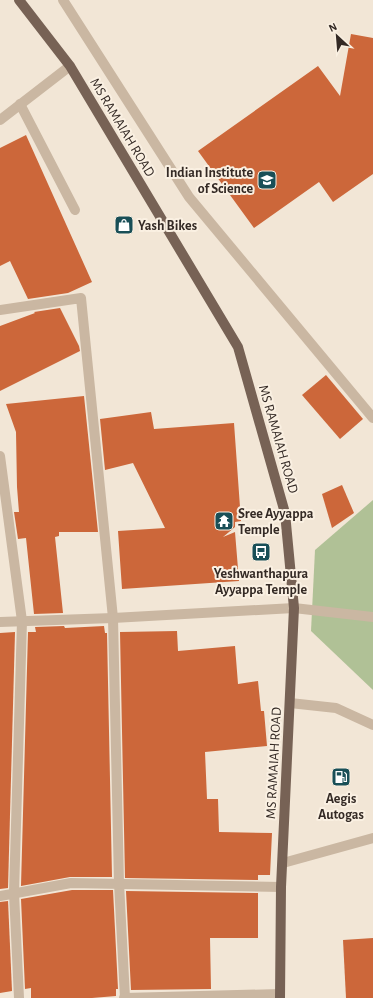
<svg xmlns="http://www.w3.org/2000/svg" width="373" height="998" viewBox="0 0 373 998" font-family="'Alegreya Sans',sans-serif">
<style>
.green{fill:#b0c196}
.building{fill:#cc673a}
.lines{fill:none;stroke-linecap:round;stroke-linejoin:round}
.minor{stroke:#cab7a2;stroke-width:10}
.major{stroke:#776255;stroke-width:10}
.labels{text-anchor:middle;stroke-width:4;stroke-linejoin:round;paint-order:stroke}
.street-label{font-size:14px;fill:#342a25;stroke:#faf0e2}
.poi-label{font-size:14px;font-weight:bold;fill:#342a25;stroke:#faf0e2;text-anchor:start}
</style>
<rect width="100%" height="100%" fill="#f2e6d6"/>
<path class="green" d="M 373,500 L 373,690 L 311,631 L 315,550 Z"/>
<g class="building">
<path d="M 351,34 L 373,38 L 373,174 L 333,202 L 319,182 L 254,228 L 198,151 L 318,66 L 340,96 Z"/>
<path d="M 26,135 L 92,282 L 68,293 L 28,299 L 10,261 L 0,266 L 0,148 Z"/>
<path d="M 60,308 L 79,346 L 80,351 L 0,391 L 0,326 L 35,313 L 34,312 Z"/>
<path d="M 326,375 L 363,419 L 340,439 L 302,395 Z"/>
<path d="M 84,396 L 98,532 L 59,532 L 59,536 L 55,537 L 63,613 L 34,614 L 26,538 L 18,539 L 14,512 L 19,512 L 17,487 L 16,432 L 6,404 Z"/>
<path d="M 151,412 L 154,429 L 234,423 L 241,521 L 235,522 L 235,527 L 223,537 L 235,532 L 239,581 L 122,589 L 118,531 L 165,528 L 133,463 L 105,470 L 100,419 Z"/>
<path d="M 342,485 L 354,513 L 332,528 L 322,494 Z"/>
<path d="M 64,626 L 65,628 L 104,626 L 105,633 L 107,633 L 112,877 L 70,877 L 21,886 L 28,632 L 36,632 L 35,627 Z"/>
<path d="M 177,631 L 178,651 L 235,646 L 238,684 L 258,681 L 261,711 L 264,711 L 267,746 L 205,752 L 207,799 L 218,799 L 219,832 L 272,833 L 270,875 L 258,875 L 258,880 L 125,878 L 120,632 Z"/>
<path d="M 15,632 L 8,888 L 0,889 L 0,633 Z"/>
<path d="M 72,890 L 113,890 L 118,989 L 116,989 L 116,996 L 92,998 L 31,998 L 31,988 L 25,989 L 21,899 Z"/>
<path d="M 126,891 L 258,893 L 258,938 L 210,938 L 211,989 L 131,990 Z"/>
<path d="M 8,901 L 12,991 L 0,993 L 0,902 Z"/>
<path d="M 373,938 L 373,998 L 346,998 L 343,940 Z"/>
</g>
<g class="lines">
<g class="minor">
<path d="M 63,0 L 189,197 L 373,418"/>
<path d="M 20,104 L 75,210"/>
<path d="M 0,120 L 70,66"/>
<path d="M 0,310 L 81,298 L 113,618 L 119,883 L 125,998"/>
<path d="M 0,456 L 22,621 L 14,893 L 19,998"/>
<path d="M 0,622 L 113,618 L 294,608 L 373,617"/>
<path d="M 290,703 L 336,708 L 373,725"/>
<path d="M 283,863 L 373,838"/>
<path d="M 0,896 L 71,883 L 281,887"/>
<path d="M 124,998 L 280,994"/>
</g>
<path class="major" d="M 19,0 L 70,66 L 238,347 L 285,513 L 294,608 L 281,887 L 280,998"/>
</g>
<defs>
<g id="university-square" transform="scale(1)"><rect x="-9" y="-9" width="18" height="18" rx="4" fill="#194f57" stroke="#faf0e2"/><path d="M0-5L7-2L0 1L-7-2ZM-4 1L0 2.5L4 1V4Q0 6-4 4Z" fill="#fff"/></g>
<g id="shop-square" transform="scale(1)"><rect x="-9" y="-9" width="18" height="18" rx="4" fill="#194f57" stroke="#faf0e2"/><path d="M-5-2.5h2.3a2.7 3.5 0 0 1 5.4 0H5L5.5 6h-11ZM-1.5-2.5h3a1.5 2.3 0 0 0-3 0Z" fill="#fff"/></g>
<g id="temple-square" transform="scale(1)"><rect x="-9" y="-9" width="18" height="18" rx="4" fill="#194f57" stroke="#faf0e2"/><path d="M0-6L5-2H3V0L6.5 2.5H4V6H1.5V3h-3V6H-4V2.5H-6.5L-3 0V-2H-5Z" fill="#fff"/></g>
<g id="bus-square" transform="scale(1)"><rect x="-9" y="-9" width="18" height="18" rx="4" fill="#194f57" stroke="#faf0e2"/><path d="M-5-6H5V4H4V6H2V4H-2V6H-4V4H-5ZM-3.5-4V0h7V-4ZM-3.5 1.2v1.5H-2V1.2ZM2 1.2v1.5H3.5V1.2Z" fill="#fff"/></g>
<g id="fuel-square" transform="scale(1)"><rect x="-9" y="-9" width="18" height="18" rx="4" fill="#194f57" stroke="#faf0e2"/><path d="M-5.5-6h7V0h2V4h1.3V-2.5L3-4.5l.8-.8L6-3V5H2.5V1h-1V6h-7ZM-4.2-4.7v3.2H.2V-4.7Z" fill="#fff"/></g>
</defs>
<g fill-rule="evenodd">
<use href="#university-square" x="267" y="180"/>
<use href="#shop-square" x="124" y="225"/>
<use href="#temple-square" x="224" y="521"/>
<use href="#bus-square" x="261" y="552"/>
<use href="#fuel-square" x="341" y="777"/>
</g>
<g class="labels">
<g class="street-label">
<text transform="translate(123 127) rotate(59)" y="5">MS RAMAIAH ROAD</text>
<text transform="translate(279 439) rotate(74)" y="5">MS RAMAIAH ROAD</text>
<text transform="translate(273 763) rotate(-87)" y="5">MS RAMAIAH ROAD</text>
</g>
<g class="poi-label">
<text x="253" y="177" text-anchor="end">Indian Institute<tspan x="253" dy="16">of Science</tspan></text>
<text x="138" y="230">Yash Bikes</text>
<text x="238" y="518">Sree Ayyappa<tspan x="238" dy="16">Temple</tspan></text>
<text x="261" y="578" text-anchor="middle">Yeshwanthapura<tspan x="261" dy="16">Ayyappa Temple</tspan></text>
<text x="341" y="803" text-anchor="middle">Aegis<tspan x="341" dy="16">Autogas</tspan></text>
</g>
</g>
<g transform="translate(337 36) rotate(334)" stroke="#faf0e2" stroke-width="3" paint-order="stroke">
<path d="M0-3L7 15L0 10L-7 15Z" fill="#342a25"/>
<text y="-6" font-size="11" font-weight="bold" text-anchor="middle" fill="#342a25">N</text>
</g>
</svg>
